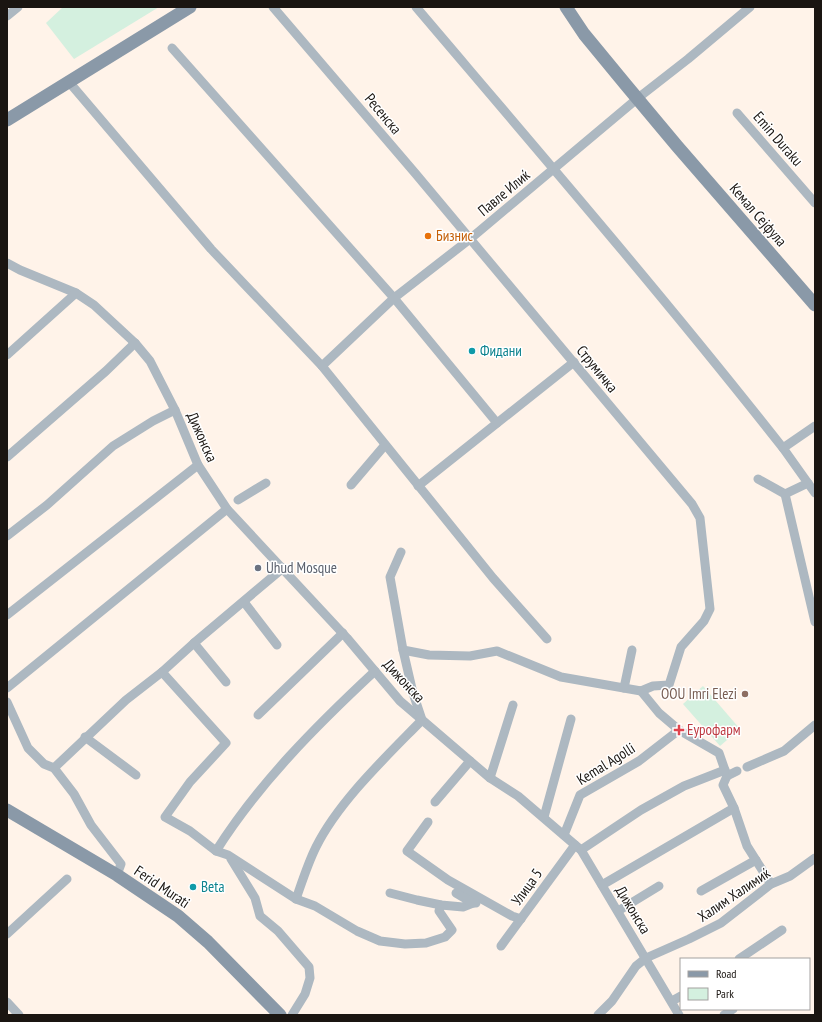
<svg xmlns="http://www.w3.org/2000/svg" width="822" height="1022" viewBox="0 0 822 1022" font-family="'PT Sans Narrow',sans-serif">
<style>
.green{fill:#d4f0df}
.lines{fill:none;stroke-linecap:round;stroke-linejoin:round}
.street{stroke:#adb8c1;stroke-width:9}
.secondary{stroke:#8a99a8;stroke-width:13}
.food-dot{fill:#e8710a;stroke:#fff;stroke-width:1.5}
.culture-dot{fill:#0f9aa8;stroke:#fff;stroke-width:1.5}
.worship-dot{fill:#6b7280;stroke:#fff;stroke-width:1.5}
.education-dot{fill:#8d6e63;stroke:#fff;stroke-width:1.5}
.health-dot{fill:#e0444e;stroke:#fff;stroke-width:1.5}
.labels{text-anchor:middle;stroke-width:3;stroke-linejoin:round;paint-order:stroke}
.street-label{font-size:15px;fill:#1a1511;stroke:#fff}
.food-label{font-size:15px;fill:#c56008;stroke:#fff;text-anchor:start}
.culture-label{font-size:15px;fill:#0d838f;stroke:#fff;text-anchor:start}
.worship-label{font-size:15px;fill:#5b616d;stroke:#fff;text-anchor:start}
.education-label{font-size:15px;fill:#785e54;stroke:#fff;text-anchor:end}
.health-label{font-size:15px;fill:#be3a42;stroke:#fff;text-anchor:start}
</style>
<rect width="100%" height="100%" fill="#fff3e9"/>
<g class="green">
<path d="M 63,7 L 159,7 L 74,59 L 46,23 Z"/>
<path d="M 703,686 L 740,729 L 720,746 L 683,704 Z"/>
</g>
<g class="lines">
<g class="street">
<path d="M 273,7 L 415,173 L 692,504 L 700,518 L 710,609 L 704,621 L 681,647 L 669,685 L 653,686 L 641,691"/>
<path d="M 416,7 C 540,153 665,298 783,448 L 815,426"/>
<path d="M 7,16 L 18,7"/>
<path d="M 172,48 L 394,298 L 497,423"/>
<path d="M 69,82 L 211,249 L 322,366 L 493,578 L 547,639"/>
<path d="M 737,113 L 815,203"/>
<path d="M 7,263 L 20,270 L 76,293 L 94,305 L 135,343 L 150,361 L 175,410 L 198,465 L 227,509 L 347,638 L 400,701 L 490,778 L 518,796 L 581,850 L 679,1015"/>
<path d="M 7,355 L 76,293"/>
<path d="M 322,366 L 394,298 L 470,239 L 638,98 L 688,59 L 750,7"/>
<path d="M 783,448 L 815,493"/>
<path d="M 7,457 L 106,371 L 135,343"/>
<path d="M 758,479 L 785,494 L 808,483"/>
<path d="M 351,485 L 385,445"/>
<path d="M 418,486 L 574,362"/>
<path d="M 785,494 L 815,622"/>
<path d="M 238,500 L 266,483"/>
<path d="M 7,536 L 47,505 L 113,446 L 153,421 L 175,410"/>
<path d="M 244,602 L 277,645"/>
<path d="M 7,615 L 198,465"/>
<path d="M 194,643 L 226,682"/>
<path d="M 403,650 L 429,655 L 470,656 L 497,651 L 561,677 L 641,691"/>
<path d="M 162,672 L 226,743 L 190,782 L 165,817 L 190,831 L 216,851 L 228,855 L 296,899 L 315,906 L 357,931 L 380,941 L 405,944 L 426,943 L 445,937 L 452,930 L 439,911 L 441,905"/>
<path d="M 7,688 L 227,509"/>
<path d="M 624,688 L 632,650"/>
<path d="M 641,691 L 659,713 L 679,730 L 719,753 L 727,776 L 723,785 L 734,808 L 747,846 L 771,884"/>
<path d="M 7,702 L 28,748 L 44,764 L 54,768 L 74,794 L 91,825 L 121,864 L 117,875"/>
<path d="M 258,715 L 343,633"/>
<path d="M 85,737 L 136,775"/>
<path d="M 747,767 L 784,751 L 815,725"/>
<path d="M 54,768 L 126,700 L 162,672 L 194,643 L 283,568"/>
<path d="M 727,776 L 737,771"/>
<path d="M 490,778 L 513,705"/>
<path d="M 435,802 L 470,761"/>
<path d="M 544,817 L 571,719"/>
<path d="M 428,822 L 407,851 L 448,880 L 512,916 L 521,919"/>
<path d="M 564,835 L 580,795 L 639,761 L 679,730"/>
<path d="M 581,850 L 641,810 L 684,786 L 725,770"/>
<path d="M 216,851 C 259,783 316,726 375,671"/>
<path d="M 231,859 L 255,898 L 260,916 L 278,931 L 309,967 L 310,978 L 305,994 L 292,1015"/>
<path d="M 602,885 L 734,808"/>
<path d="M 701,891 L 756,860"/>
<path d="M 390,893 L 417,900 L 441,905 L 463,907 L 473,903"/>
<path d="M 456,893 L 473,903 L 476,903"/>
<path d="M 296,899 C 302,882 308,863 316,847 C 339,801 386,757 422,720 L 413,693 L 403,650 L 390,577 L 401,552"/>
<path d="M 618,911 L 659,886"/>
<path d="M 7,934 L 67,879"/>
<path d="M 501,946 L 575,845"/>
<path d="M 739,959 L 782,930"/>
<path d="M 672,1001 L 681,996"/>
<path d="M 7,1002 L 19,1015"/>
<path d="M 598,1015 L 612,1001 L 636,966 L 646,958 L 689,939 L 721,923 L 771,884 L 790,876 L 815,858"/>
<path d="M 724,1015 L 733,1009"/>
</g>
<g class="secondary">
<path d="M 566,7 L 584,34 L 626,85 L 677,146 L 815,305"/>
<path d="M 7,120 L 190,7"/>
<path d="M 7,810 L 117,875 L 178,916 L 208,942 L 280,1015"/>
</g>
</g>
<circle class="food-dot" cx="428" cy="236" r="4"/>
<g class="culture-dot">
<circle cx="472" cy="351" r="4"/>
<circle cx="193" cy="887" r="4"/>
</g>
<circle class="worship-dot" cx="258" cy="568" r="4"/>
<circle class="education-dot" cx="745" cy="694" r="4"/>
<path class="health-dot" d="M677 724h4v4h4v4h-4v4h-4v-4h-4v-4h4z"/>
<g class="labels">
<g class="street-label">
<text transform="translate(383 114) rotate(50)" y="5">Ресенска</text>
<text transform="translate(778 139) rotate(49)" y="5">Emin Duraku</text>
<text transform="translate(504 193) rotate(-40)" y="5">Павле Илиќ</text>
<text transform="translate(758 215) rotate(49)" y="5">Кемал Сејфула</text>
<text transform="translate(597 369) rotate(51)" y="5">Струмичка</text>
<text transform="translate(202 437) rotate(66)" y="5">Дижонска</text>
<text transform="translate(404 681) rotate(47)" y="5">Дижонска</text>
<text transform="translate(606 764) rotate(-32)" y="5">Kemal Agolli</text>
<text transform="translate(162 887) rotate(34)" y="5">Ferid Murati</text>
<text transform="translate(527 887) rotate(-54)" y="5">Улица 5</text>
<text transform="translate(734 895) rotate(-34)" y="5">Халим Халимиќ</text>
<text transform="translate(633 910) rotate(59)" y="5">Дижонска</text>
</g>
<g class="food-label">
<text x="436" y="241">Бизнис</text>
</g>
<g class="culture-label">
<text x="480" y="356">Фидани</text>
<text x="201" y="892">Beta</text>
</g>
<g class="worship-label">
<text x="266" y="573">Uhud Mosque</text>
</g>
<g class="education-label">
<text x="737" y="699">OOU Imri Elezi</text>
</g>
<g class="health-label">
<text x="687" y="735">Еурофарм</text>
</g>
</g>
<rect width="822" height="1022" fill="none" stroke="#1a1511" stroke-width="16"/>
<rect x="680" y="958" width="130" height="52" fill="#ffffff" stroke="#a3a1a0"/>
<rect x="688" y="971" width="20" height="6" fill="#8a99a8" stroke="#a3a1a0"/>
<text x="716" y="978" font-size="12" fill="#1a1511">Road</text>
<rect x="688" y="988" width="20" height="12" fill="#d4f0df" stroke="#a3a1a0"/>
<text x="716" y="998" font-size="12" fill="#1a1511">Park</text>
</svg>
